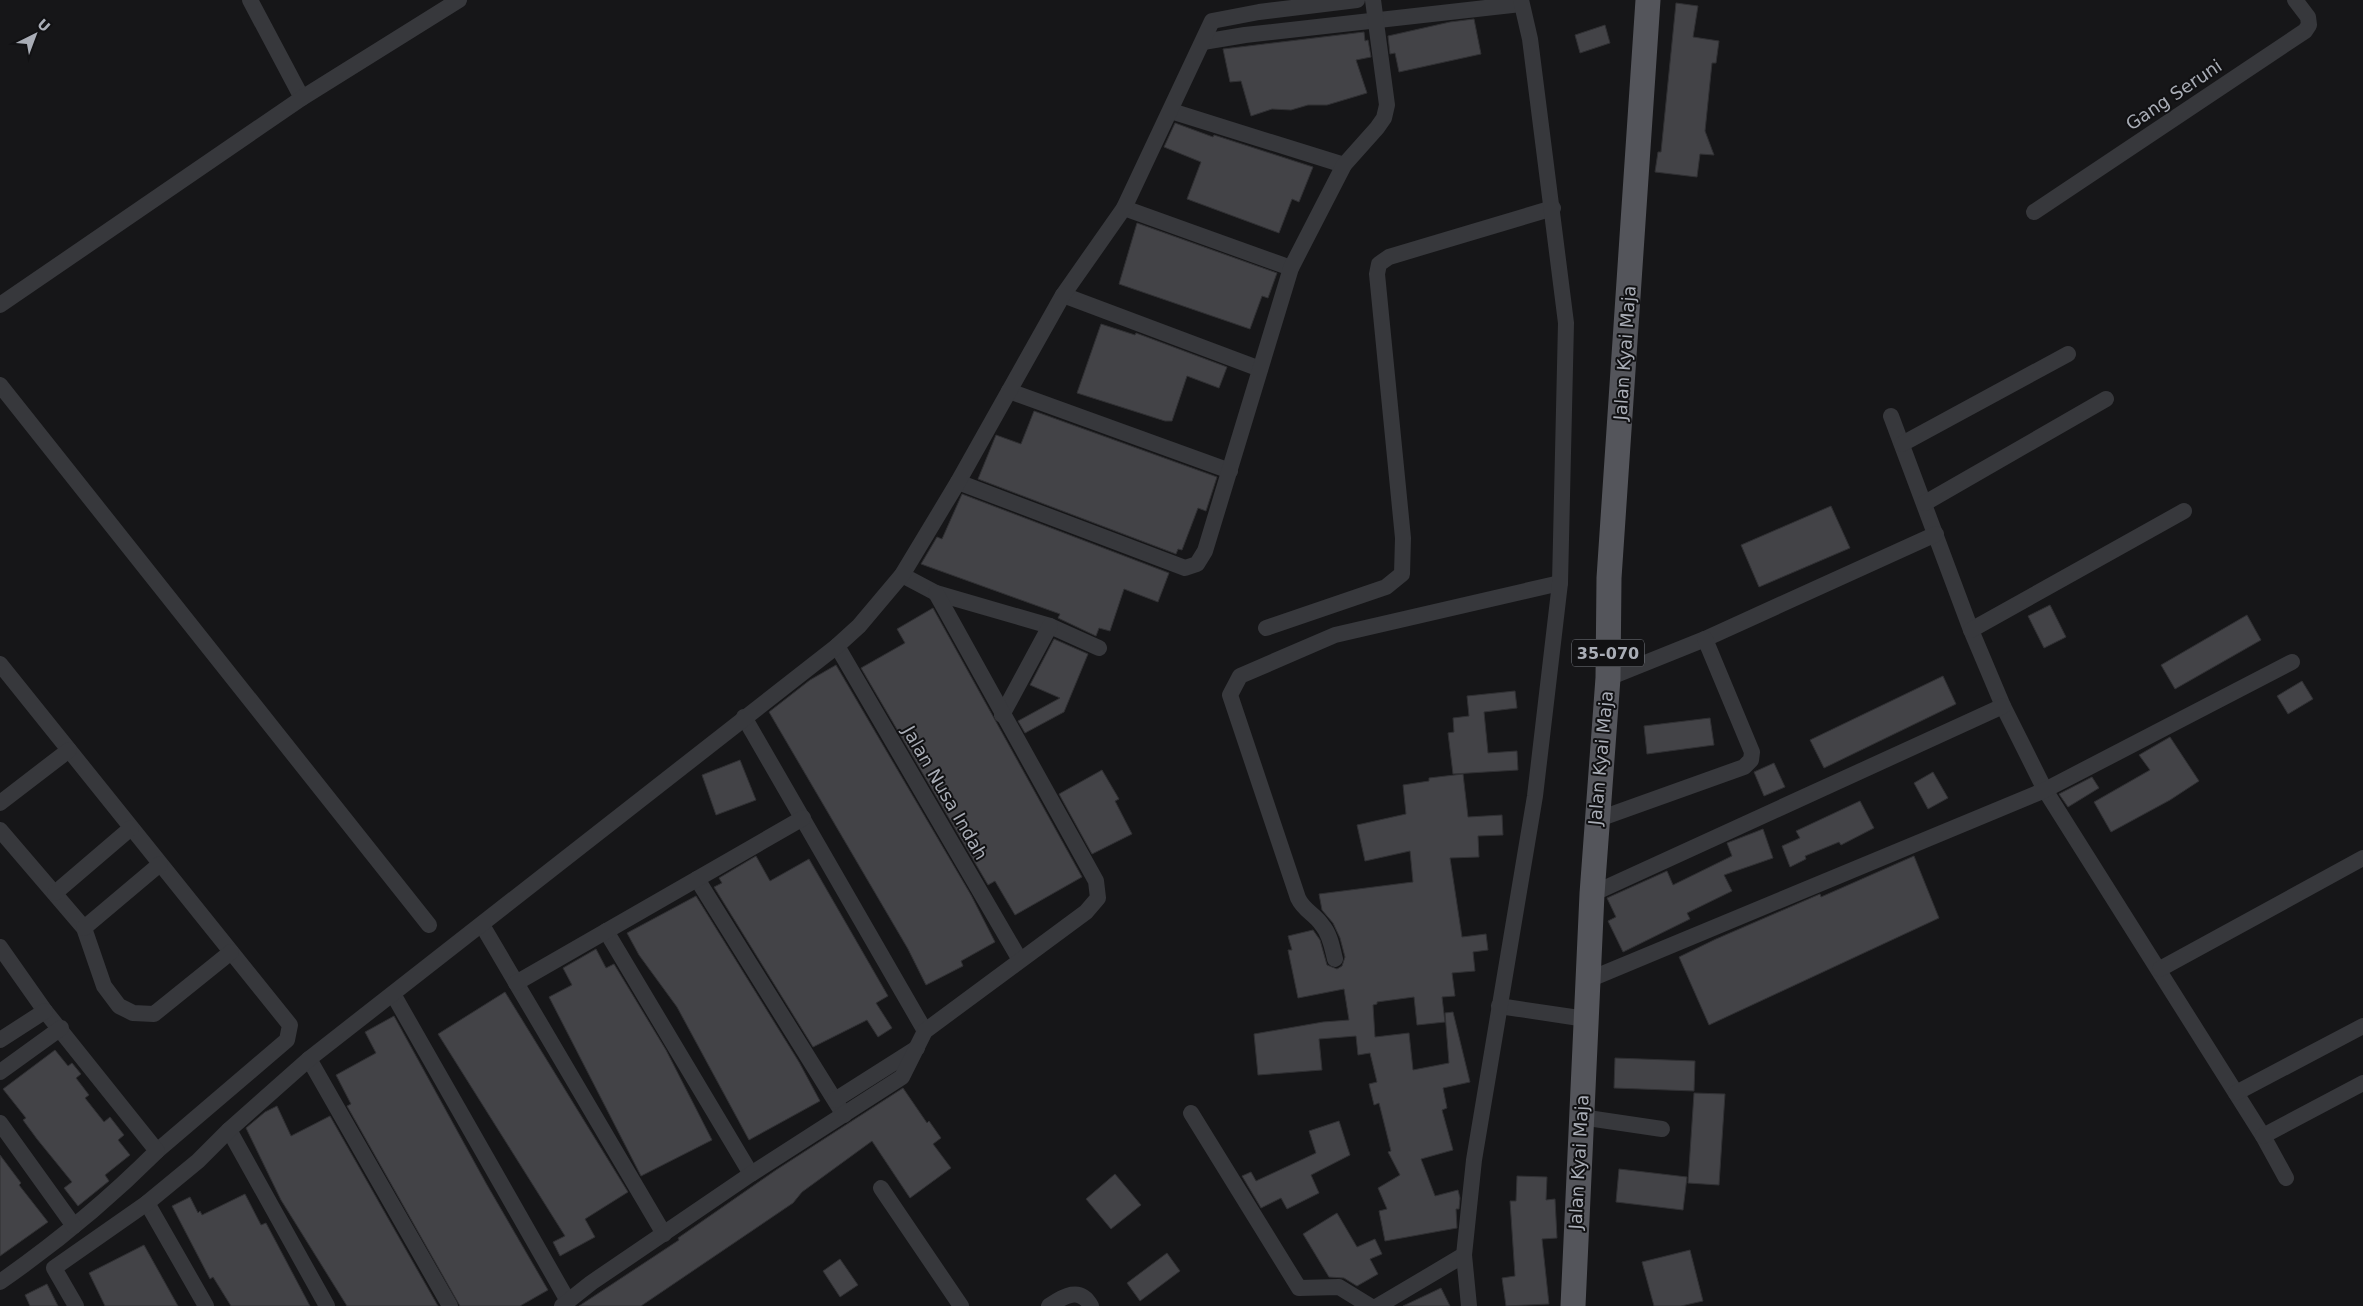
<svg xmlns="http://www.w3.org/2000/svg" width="2363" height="1306" viewBox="0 0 2363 1306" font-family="'DejaVu Sans',sans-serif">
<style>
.building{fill:#434347;stroke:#303033}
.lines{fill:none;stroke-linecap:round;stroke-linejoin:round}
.minor{stroke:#37383c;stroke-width:16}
.primary{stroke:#54555b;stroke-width:25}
.labels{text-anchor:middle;stroke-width:4;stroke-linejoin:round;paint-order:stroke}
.shield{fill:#111113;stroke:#7b7e85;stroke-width:1}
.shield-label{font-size:16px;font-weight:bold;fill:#a9adb6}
.street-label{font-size:18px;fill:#a9adb6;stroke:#111113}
</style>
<rect width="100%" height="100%" fill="#161618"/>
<g class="building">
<path d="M 1676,3 L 1698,6 L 1693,37 L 1719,41 L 1716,63 L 1712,63 L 1705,131 L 1714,155 L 1700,154 L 1697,177 L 1655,172 L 1658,152 L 1661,152 Z"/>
<path d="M 1474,19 L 1481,54 L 1399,72 L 1395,53 L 1390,54 L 1388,36 L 1450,22 Z"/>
<path d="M 1605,25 L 1610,43 L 1580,53 L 1575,35 Z"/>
<path d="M 1364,32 L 1365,41 L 1368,40 L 1371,57 L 1356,60 L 1367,93 L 1327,105 L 1308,105 L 1291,110 L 1272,109 L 1251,116 L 1241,81 L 1230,82 L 1223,49 Z"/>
<path d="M 1175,123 L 1213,137 L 1214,135 L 1313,167 L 1299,202 L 1292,199 L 1279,233 L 1187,199 L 1201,162 L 1164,147 Z"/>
<path d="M 1137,223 L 1277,273 L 1268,298 L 1262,296 L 1250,329 L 1119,284 Z"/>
<path d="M 1101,324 L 1135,335 L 1136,333 L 1227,367 L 1219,388 L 1187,376 L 1172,421 L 1165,421 L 1077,393 Z"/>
<path d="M 1034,411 L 1217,477 L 1206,511 L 1198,508 L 1182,550 L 1178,549 L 1176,554 L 978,479 L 996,435 L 1021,444 Z"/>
<path d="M 962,494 L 1169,573 L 1158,602 L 1124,589 L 1110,631 L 1099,628 L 1096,636 L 1058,618 L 1060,614 L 921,564 L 937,537 L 942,539 Z"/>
<path d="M 1831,506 L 1850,548 L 1759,587 L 1741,545 Z"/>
<path d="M 2050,605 L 2066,637 L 2044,648 L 2028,616 Z"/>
<path d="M 933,608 L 1082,877 L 1015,915 L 995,881 L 988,885 L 861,668 L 905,643 L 897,629 Z"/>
<path d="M 2247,615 L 2261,640 L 2175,689 L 2161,665 Z"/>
<path d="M 1054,639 L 1088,654 L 1064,712 L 1025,733 L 1018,721 L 1060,698 L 1030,685 Z"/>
<path d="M 836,665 L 971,895 L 995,942 L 961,961 L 963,966 L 926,985 L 908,949 L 769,712 L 810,680 Z"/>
<path d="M 1943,676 L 1956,704 L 1824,768 L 1810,740 Z"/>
<path d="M 2302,681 L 2313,699 L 2288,714 L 2277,696 Z"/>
<path d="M 1515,691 L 1517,708 L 1484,712 L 1488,753 L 1517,751 L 1518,770 L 1453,774 L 1448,733 L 1454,732 L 1453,718 L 1469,716 L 1467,696 Z"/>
<path d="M 1710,718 L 1714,745 L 1647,754 L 1644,726 Z"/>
<path d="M 2170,737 L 2199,781 L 2170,800 L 2111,832 L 2094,802 L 2150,770 L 2139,755 Z"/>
<path d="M 740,760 L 756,800 L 716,815 L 702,775 Z"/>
<path d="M 1774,763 L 1785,787 L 1764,796 L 1754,772 Z"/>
<path d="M 1102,770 L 1119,799 L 1115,801 L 1132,834 L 1092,854 L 1059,794 Z"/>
<path d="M 1933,772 L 1948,798 L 1928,809 L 1914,783 Z"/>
<path d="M 1463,774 L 1468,817 L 1502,815 L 1503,835 L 1478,836 L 1479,857 L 1450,858 L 1462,937 L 1486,934 L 1488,950 L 1473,952 L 1475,971 L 1452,973 L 1455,996 L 1442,997 L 1445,1022 L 1417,1025 L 1414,997 L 1377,1002 L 1377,1004 L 1373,1005 L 1375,1037 L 1409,1033 L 1413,1070 L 1449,1063 L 1445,1013 L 1453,1012 L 1470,1082 L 1443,1088 L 1447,1108 L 1442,1110 L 1453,1150 L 1421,1159 L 1435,1196 L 1458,1190 L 1460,1198 L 1459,1209 L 1456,1209 L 1457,1228 L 1385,1241 L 1379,1211 L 1387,1209 L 1378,1188 L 1400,1175 L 1388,1152 L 1391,1151 L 1379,1103 L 1374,1105 L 1369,1084 L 1377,1082 L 1370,1053 L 1358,1055 L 1356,1036 L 1319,1039 L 1322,1070 L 1258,1075 L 1254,1034 L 1323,1022 L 1349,1020 L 1344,989 L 1298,998 L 1288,950 L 1292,950 L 1288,936 L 1313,930 L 1320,940 L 1327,965 L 1337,969 L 1342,966 L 1345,957 L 1340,938 L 1333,923 L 1322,910 L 1319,894 L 1413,882 L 1410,851 L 1365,861 L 1357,825 L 1406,814 L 1403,785 L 1429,781 L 1429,778 Z"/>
<path d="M 2092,777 L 2099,788 L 2068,807 L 2059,794 Z"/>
<path d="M 1860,801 L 1874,828 L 1841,845 L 1839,842 L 1805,856 L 1806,859 L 1790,867 L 1782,846 L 1800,838 L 1796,831 Z"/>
<path d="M 1763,829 L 1773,858 L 1724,875 L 1732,891 L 1687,913 L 1690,919 L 1623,952 L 1608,921 L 1616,917 L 1607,898 L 1667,871 L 1673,885 L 1732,856 L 1727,843 Z"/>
<path d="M 756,856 L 770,881 L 809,859 L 888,996 L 876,1003 L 892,1028 L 878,1037 L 867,1020 L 813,1047 L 714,887 L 722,883 L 719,878 Z"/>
<path d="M 1914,856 L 1939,918 L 1709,1025 L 1679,957 L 1716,939 L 1820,894 L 1821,897 Z"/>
<path d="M 696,896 L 799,1062 L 820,1101 L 749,1140 L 677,1007 L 639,955 L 627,933 Z"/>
<path d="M 596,949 L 606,968 L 614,964 L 666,1050 L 712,1140 L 641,1176 L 549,997 L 572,985 L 563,968 Z"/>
<path d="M 505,992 L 628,1192 L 585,1219 L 595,1237 L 560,1256 L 553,1242 L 565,1236 L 438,1034 Z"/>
<path d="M 394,1016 L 487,1185 L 548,1290 L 520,1306 L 460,1306 L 347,1106 L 351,1104 L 336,1075 L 376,1053 L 365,1032 Z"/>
<path d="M 55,1050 L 68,1066 L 72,1063 L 81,1074 L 76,1078 L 89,1095 L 85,1098 L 104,1122 L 110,1117 L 124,1135 L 118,1140 L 130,1155 L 105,1175 L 109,1181 L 78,1206 L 64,1188 L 72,1182 L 37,1139 L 23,1120 L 26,1118 L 3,1089 Z"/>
<path d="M 1615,1058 L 1695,1061 L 1694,1091 L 1614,1088 Z"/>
<path d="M 903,1088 L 927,1123 L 929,1121 L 941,1138 L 933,1144 L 951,1168 L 910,1198 L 872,1141 L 802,1192 L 793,1203 L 641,1306 L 579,1306 L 679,1240 L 678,1238 L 776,1170 Z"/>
<path d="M 1694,1093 L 1725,1094 L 1719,1185 L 1688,1183 Z"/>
<path d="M 277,1106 L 291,1136 L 330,1116 L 438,1306 L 347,1306 L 281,1200 L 246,1128 L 265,1112 Z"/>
<path d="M 1339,1121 L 1350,1155 L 1311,1175 L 1319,1193 L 1287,1209 L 1281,1198 L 1261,1208 L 1242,1176 L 1251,1172 L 1256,1181 L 1316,1153 L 1309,1131 Z"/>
<path d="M 0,1155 L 21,1183 L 19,1185 L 48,1222 L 0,1256 Z"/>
<path d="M 1619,1169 L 1687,1177 L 1683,1210 L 1616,1202 Z"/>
<path d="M 1115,1174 L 1141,1205 L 1111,1229 L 1086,1199 Z"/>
<path d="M 1517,1176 L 1547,1177 L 1546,1200 L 1555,1199 L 1557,1238 L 1542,1239 L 1549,1304 L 1506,1306 L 1502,1278 L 1515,1276 L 1510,1201 L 1516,1201 Z"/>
<path d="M 245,1194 L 261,1225 L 266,1223 L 310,1306 L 231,1306 L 213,1277 L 210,1279 L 172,1206 L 190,1197 L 198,1213 L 200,1211 L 202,1215 Z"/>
<path d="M 1337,1213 L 1357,1247 L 1375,1239 L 1382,1254 L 1370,1259 L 1378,1274 L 1357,1286 L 1344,1278 L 1329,1277 L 1303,1234 Z"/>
<path d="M 144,1245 L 178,1306 L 105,1306 L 89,1273 Z"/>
<path d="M 1690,1250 L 1703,1301 L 1681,1306 L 1654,1306 L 1642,1262 Z"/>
<path d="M 1167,1253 L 1180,1271 L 1140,1301 L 1127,1283 Z"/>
<path d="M 840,1259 L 858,1285 L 840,1297 L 823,1271 Z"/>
<path d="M 47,1284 L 58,1306 L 30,1306 L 25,1295 Z"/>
<path d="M 1441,1288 L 1450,1306 L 1403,1306 Z"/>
</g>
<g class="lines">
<g class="minor">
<path d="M 250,0 L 302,98"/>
<path d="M 1203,42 L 1245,35 L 1521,4"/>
<path d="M 1171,111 L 1344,165"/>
<path d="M 1124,208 L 1291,268"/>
<path d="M 2034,212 L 2305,31 L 2309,25 L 2308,17 L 2295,0"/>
<path d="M 1063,295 L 1260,369"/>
<path d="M 0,305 L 302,98 L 459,0"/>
<path d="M 0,385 L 429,925"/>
<path d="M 1009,391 L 1230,471"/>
<path d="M 1891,416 L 1971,630 L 2003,706 L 2045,790 L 2263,1136 L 2286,1178"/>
<path d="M 1902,444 L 2068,354"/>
<path d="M 958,482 L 1185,568 L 1197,564 L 1205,551 L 1291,268 L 1344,165 L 1377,128 L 1384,118 L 1387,105 L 1373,0"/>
<path d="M 1925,503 L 2106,399"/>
<path d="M 902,575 L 936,593 L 1050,626 L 1099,648"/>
<path d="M 1266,628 L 1386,587 L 1402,574 L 1403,538 L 1377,274 L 1379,264 L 1389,257 L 1553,208"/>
<path d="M 1971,630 L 2184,511"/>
<path d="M 837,646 L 1020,960"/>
<path d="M 0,664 L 290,1025 L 287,1040 L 157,1151"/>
<path d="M 1608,678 L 1705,639 L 1936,534"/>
<path d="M 1002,715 L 1050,626"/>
<path d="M 744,717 L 925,1031"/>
<path d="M 0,803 L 69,750"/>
<path d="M 1596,820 L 1744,767 L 1751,760 L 1752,752 L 1705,639"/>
<path d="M 0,830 L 84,928 L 104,986 L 119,1006 L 133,1013 L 154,1014 L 231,952"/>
<path d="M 697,879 L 844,1115"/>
<path d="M 55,893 L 131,828"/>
<path d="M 1592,894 L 2003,706"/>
<path d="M 482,925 L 664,1234"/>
<path d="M 84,928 L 160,864"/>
<path d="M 606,931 L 751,1174"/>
<path d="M 0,947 L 45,1011 L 157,1151 C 109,1199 56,1243 0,1282"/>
<path d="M 1335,959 C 1332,947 1330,934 1322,925 C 1315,914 1304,911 1298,898 L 1230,695 L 1240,676 L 1335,635 L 1560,583"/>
<path d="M 2160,969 L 2363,858"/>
<path d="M 1588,980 L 2045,790 L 2292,662"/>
<path d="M 516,983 L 803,818"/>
<path d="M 393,994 L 568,1301"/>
<path d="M 1499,1006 L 1586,1019"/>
<path d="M 0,1040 L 45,1011"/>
<path d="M 309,1059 L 450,1306"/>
<path d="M 0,1072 L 61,1028"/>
<path d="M 2236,1093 L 2363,1026"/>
<path d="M 835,1100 L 917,1048"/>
<path d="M 1191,1113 L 1299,1288 L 1339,1287 L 1370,1306"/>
<path d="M 1581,1117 L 1662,1129"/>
<path d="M 0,1123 L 74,1226"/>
<path d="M 229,1130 L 327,1306"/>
<path d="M 2263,1136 L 2363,1083"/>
<path d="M 881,1188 L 961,1306"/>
<path d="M 147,1203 L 206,1306"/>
<path d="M 76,1306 L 54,1268 L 147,1203 L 198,1161 L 229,1130 L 309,1059 L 837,646 L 859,626 L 902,575 L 958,482 L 1063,295 L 1124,208 L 1212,21 L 1259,12 L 1357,0"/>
<path d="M 562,1306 L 591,1283 L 751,1174 L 902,1077 L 925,1031 L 1086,912 L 1098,898 L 1096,881 L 936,593"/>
<path d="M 1049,1306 C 1064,1296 1080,1286 1091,1306"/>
<path d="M 1378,1306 L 1464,1255"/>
<path d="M 1469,1306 L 1464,1255 L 1474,1160 L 1535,796 L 1560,583 L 1566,323 L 1530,39 L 1521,0"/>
</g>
<path class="primary" d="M 1573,1306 L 1592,894 L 1608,678 L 1609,578 L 1648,0"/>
</g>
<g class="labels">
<rect class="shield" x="1572" y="639.5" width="72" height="27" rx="4"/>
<g class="shield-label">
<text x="1608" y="659">35-070</text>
</g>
<g class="street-label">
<text transform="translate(2174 95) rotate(-34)" y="6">Gang Seruni</text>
<text transform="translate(1625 353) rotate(-86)" y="6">Jalan Kyai Maja</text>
<text transform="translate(1601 758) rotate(-85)" y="6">Jalan Kyai Maja</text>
<text transform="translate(945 793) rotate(60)" y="6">Jalan Nusa Indah</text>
<text transform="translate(1579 1162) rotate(-87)" y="6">Jalan Kyai Maja</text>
</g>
</g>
<g transform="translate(35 35) rotate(42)" stroke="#111113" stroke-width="4" paint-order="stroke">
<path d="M0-4L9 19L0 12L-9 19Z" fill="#a9adb6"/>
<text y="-8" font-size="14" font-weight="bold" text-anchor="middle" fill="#a9adb6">U</text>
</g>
</svg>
